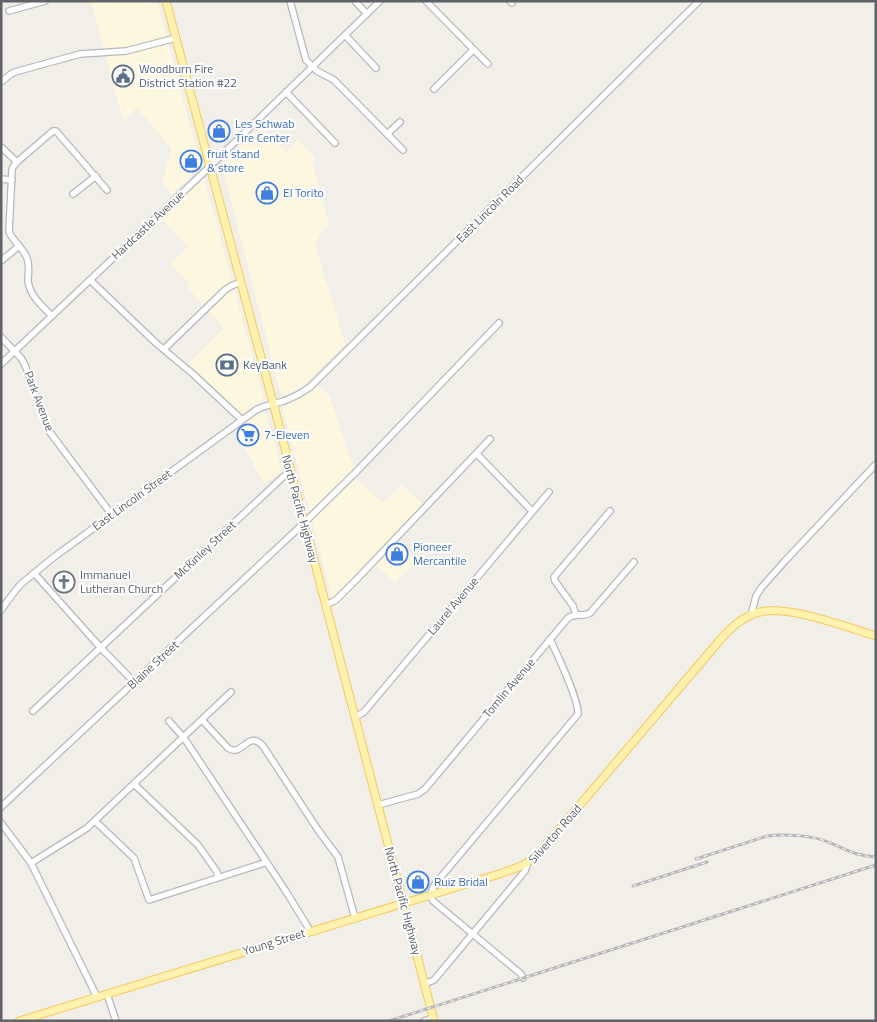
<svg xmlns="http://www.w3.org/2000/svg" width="877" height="1022" viewBox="0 0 877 1022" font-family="'Titillium Web',sans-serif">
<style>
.commercial{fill:#fef7e0}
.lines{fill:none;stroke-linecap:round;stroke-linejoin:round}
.minor-casing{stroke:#b5b8bc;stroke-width:8}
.major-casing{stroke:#f2c960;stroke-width:9}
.minor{stroke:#fff;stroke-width:5.5}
.major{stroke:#fff2af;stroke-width:7}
.rail-casing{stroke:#b6b7b8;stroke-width:3}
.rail{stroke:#fff;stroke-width:1;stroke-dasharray:4;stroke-linecap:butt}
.labels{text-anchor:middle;stroke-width:4;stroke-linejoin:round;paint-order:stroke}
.service-label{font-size:12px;fill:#4e5e75;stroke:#fff;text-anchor:start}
.shop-label{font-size:12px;fill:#366cbe;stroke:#fff;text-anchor:start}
.street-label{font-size:12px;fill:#5f6368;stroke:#fff}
.worship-label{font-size:12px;fill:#5b616d;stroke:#fff;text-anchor:start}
</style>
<rect width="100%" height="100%" fill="#f1efe8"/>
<g class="commercial">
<path d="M 91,1 L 157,1 L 201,166 L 172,194 L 162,182 L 172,149 L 137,108 L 123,121 Z"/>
<path d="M 261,127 L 286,152 L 298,140 L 316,158 L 312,161 L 329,224 L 321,233 L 315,245 L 345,344 L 302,387 L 293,392 L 283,395 L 280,392 L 222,165 Z"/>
<path d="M 204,177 L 264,399 L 242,414 L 188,364 L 224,328 L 187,287 L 190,284 L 170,264 L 188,247 L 161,218 Z"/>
<path d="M 317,385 L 329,395 L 354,468 L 350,473 L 383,503 L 402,485 L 423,504 L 393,536 L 418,560 L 395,583 L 377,566 L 335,610 L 282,406 L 308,393 Z"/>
<path d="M 266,412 L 282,471 L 264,484 L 235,430 L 255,416 Z"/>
</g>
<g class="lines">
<g class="minor-casing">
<g id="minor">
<path d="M 290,1 L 306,60 L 317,71 L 334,80 L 403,150"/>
<path d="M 355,1 L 367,14"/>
<path d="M 426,1 L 488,64"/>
<path d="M 510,1 L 512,3"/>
<path d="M 9,11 L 45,1"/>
<path d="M 345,35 L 376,68"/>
<path d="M 1,82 L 11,74 L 15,72 L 80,54 L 126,51 L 176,38"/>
<path d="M 434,89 L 473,50"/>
<path d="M 286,92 L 335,143"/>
<path d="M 387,134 L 400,122"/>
<path d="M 1,147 L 17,162 L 13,167 L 12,170 L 9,232 C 14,242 23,248 27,258 C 30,266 28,273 28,281 C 30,296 42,306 52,316"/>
<path d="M 17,162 L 53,131 L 56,131 L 107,190"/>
<path d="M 1,179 L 12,180"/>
<path d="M 73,194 L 96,176"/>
<path d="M 1,261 L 19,246"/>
<path d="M 90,280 L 157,344 L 193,374 L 242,420"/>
<path d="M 1,337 L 21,358 L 25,365 L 49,431 L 112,515"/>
<path d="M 164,349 L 225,290 L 231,286 L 241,282"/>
<path d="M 1,364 L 202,174 L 380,1"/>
<path d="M 477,454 L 532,511"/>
<path d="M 34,573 L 101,648 L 134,682"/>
<path d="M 326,605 L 336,600 L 357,579 L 490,439"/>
<path d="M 1,610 L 15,591 L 21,584 L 54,557 L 256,410 C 265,405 274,404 284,401 C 294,397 302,393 310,387 L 699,1"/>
<path d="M 576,615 L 573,606 L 555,581 L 554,577 L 610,511"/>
<path d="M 751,615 L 756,596 L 761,588 L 785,561 L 876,464"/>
<path d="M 33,711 L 283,477 L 291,473"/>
<path d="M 355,717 L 364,712 L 549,492"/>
<path d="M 202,720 L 228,748 C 243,758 247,729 263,746 L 318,830 L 338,857 L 355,918"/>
<path d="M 169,721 L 184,738 L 287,893 L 306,924 L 310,931"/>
<path d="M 134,784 L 198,845 L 217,872 L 218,877"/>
<path d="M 378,805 L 418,794 L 425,789 L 568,618 C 575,613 583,617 590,613 L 634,562"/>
<path d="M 1,807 L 304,523 L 356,472 L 499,323"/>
<path d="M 95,821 L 134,858 L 149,900 L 261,864 L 266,862"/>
<path d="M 1,823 L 31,863 L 97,997"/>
<path d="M 31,863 L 87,828 L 231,692"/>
<path d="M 523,978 L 521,974 L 433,901 C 429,895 432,890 435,884 L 578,714 C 579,700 558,657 552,643 L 549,640"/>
<path d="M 424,984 L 434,980 L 525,871 L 528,862"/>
<path d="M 107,994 L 116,1021"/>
<path d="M 424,1021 L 433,1018"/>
</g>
</g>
<g class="major-casing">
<g id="major">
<path d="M 166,1 L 280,429 L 434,1021"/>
<path d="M 19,1021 L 496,875 C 512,870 528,865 540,852 L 720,640 C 730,628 741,618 756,613 C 785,603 846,627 876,636"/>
</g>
</g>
<use href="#minor" class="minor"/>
<use href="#major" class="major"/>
<g class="rail-casing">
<g id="rail">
<path d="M 696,859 L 767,836 C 784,834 812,835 828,842 C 846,849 855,856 876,857"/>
<path d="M 633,886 L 707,862"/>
<path d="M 389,1021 L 876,865"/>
</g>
</g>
<use href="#rail" class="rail"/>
</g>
<defs>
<g id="civic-ring" transform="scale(1.125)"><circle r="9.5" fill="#fff" stroke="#5c6f8a" stroke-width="1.5"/><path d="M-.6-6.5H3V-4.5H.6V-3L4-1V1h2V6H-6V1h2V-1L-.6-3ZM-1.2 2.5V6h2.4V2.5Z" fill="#5c6f8a"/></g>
<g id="shop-ring" transform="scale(1.125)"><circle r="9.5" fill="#fff" stroke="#3f7fe0" stroke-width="1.5"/><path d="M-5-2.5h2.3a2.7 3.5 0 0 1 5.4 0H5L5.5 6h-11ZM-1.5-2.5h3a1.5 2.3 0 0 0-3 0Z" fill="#3f7fe0"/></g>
<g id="bank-ring" transform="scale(1.125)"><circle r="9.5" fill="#fff" stroke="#5c6f8a" stroke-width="1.5"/><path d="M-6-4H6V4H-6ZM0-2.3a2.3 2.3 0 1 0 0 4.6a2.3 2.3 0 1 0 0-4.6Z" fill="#5c6f8a"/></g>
<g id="supermarket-ring" transform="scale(1.125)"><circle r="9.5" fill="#fff" stroke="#3f7fe0" stroke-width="1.5"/><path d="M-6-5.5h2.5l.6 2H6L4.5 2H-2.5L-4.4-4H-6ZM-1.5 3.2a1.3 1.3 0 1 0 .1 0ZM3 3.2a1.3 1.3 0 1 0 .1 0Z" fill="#3f7fe0"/></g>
<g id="church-ring" transform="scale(1.125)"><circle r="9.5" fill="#fff" stroke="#6b7280" stroke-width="1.5"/><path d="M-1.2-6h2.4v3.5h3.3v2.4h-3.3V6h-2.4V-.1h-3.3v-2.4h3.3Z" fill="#6b7280"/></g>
</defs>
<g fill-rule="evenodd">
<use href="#civic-ring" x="123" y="76"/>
<use href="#shop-ring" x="219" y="131"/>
<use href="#shop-ring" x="191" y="161"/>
<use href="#shop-ring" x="267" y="193"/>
<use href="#bank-ring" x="227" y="365"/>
<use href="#supermarket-ring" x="248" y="435"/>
<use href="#shop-ring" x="397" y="554"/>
<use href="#church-ring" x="64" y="582"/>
<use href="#shop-ring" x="418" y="882"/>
</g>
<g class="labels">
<g class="service-label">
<text x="139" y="73">Woodburn Fire<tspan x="139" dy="14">District Station #22</tspan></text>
<text x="243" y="369">KeyBank</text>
</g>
<g class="shop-label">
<text x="235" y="128">Les Schwab<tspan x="235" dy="14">Tire Center</tspan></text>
<text x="207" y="158">fruit stand<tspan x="207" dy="14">&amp; store</tspan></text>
<text x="283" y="197">El Torito</text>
<text x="264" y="439">7-Eleven</text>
<text x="413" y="551">Pioneer<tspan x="413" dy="14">Mercantile</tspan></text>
<text x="434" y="886">Ruiz Bridal</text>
</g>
<g class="street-label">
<text transform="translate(490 209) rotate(-45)" y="4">East Lincoln Road</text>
<text transform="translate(148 225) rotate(-43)" y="4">Hardcastle Avenue</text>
<text transform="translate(39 401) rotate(69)" y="4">Park Avenue</text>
<text transform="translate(132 500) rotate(-36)" y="4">East Lincoln Street</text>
<text transform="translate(300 509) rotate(75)" y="4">North Pacific Highway</text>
<text transform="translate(205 550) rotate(-43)" y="4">McKinley Street</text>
<text transform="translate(453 606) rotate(-50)" y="4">Laurel Avenue</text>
<text transform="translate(153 665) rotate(-43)" y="4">Blaine Street</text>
<text transform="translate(509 688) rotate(-50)" y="4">Tomlin Avenue</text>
<text transform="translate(555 834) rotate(-49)" y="4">Silverton Road</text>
<text transform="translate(403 901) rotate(75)" y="4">North Pacific Highway</text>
<text transform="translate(274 942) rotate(-17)" y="4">Young Street</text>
</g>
<g class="worship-label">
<text x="80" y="579">Immanuel<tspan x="80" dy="14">Lutheran Church</tspan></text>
</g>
</g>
<rect width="877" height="1022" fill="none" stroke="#5f6368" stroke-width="5"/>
</svg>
